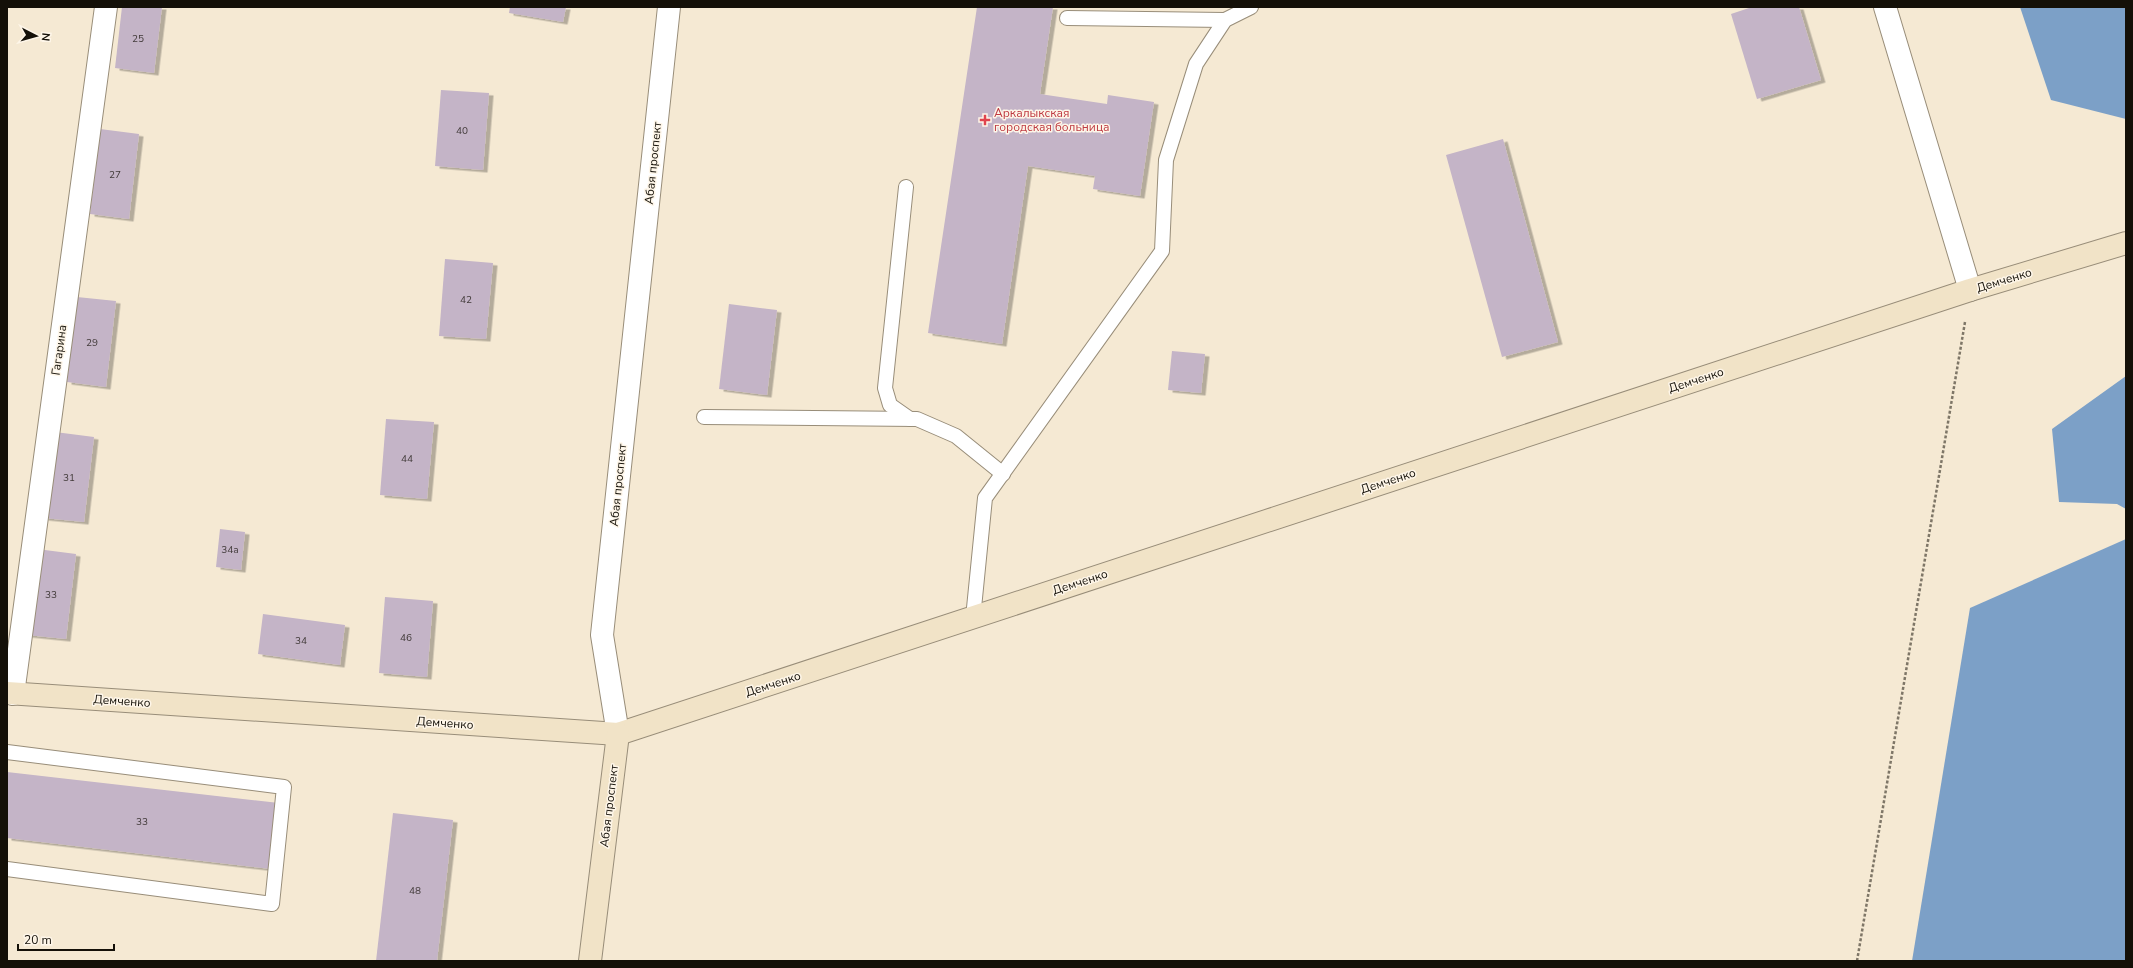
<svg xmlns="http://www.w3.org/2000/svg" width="2133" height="968" viewBox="0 0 2133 968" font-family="'Nunito Sans',sans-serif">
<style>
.water{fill:#7ca0c7}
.building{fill:#c4b4c7;filter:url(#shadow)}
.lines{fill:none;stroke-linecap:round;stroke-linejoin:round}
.lane-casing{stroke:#988d79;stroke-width:16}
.street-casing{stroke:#988d79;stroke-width:24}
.secondary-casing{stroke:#988d79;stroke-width:24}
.path{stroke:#7e7667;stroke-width:2.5;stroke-dasharray:3 2;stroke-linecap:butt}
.lane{stroke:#fff;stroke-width:14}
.street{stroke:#fff;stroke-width:22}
.secondary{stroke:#f1e3c7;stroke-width:22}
.health-dot{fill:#e0444e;stroke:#fef6e9;stroke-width:1.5}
.labels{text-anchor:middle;stroke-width:3;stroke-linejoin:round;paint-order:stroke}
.number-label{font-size:10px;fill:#403938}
.health-label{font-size:12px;fill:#be3a42;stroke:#fef6e9;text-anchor:start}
.street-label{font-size:12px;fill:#141008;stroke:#fef6e9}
</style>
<defs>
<filter id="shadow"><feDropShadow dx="4.5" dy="2.5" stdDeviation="0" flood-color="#0004"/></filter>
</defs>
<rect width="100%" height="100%" fill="#f5e9d3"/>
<g class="water">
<path d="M 2020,7 L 2126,7 L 2126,119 L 2051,100 Z"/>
<path d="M 2126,376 L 2126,509 L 2117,504 L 2059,502 L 2052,429 Z"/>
<path d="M 2126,539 L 2126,961 L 1912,961 L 1970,608 Z"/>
</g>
<g class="building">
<path d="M 122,7 L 162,7 L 154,73 L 115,68 Z"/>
<path d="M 510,7 L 566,7 L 563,22 L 509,13 Z"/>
<path d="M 977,7 L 1053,7 L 1040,94 L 1107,104 L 1108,95 L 1154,102 L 1140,196 L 1093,189 L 1095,176 L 1028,166 L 1002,344 L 928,333 Z"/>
<path d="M 1752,7 L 1799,7 L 1821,80 L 1757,99 L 1731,14 Z"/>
<path d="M 441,90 L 489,93 L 483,170 L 435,166 Z"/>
<path d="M 100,129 L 139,134 L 129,219 L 90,214 Z"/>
<path d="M 1503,139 L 1558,342 L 1502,357 L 1446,155 Z"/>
<path d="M 445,259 L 493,263 L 486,339 L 439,336 Z"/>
<path d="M 77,297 L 116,301 L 106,387 L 67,382 Z"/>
<path d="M 729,304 L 777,310 L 767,395 L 719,389 Z"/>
<path d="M 1172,351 L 1205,354 L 1201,393 L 1168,390 Z"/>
<path d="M 386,419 L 434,422 L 427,499 L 380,495 Z"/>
<path d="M 55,432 L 94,437 L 84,522 L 44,518 Z"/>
<path d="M 220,529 L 245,532 L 241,570 L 216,567 Z"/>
<path d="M 37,549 L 76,554 L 66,639 L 27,635 Z"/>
<path d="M 385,597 L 433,601 L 427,677 L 379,673 Z"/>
<path d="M 263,614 L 345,625 L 340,665 L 258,654 Z"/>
<path d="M 7,772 L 279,803 L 271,869 L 7,838 Z"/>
<path d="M 393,813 L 453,820 L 437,961 L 376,961 Z"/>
</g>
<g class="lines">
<g class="lane-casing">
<g id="lane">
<path d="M 1067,18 L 1225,20"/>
<path d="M 906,187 L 885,388 L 890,405 L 910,419"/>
<path d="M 704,417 L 917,419 L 956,436 L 1003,474"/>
<path d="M 973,618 L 985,498 L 1162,251 L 1166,160 L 1196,64 L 1225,20 L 1251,7"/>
<path d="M 7,752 L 284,787 L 272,904 L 7,869"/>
</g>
</g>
<g class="street-casing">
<g id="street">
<path d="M 1885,7 L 1970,290"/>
<path d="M 13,694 L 106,7"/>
<path d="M 618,734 L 602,635 L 669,7"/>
</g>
</g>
<g class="secondary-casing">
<g id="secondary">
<path d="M 7,693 L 618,734 L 1970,290 L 2126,243"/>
<path d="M 590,961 L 618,734"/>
</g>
</g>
<path class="path" d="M 1857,961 L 1965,322"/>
<use href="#lane" class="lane"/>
<use href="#street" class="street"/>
<use href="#secondary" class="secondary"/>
</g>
<path class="health-dot" d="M983 114h4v4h4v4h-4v4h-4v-4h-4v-4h4z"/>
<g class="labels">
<g class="number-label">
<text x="138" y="42">25</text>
<text x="462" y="134">40</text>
<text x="115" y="178">27</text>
<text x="466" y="303">42</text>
<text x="92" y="346">29</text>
<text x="407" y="462">44</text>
<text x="69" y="481">31</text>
<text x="230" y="553">34а</text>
<text x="51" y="598">33</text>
<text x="406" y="641">46</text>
<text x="301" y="644">34</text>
<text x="142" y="825">33</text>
<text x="415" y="894">48</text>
</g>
<g class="health-label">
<text x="994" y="117">Аркалыкская<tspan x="994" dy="14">городская больница</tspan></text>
</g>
<g class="street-label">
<text transform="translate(653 163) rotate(-84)" y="4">Абая проспект</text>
<text transform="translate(2004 280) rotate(-17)" y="4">Демченко</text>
<text transform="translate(59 350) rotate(-82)" y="4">Гагарина</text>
<text transform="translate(1696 380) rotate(-18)" y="4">Демченко</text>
<text transform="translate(1388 481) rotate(-18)" y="4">Демченко</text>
<text transform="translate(618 485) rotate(-84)" y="4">Абая проспект</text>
<text transform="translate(1080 582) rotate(-18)" y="4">Демченко</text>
<text transform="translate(773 684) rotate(-18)" y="4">Демченко</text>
<text transform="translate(122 701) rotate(4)" y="4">Демченко</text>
<text transform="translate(445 723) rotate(4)" y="4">Демченко</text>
<text transform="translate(609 806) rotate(-83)" y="4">Абая проспект</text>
</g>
</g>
<rect width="2133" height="968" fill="none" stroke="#141008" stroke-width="16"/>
<g transform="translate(36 36) rotate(96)" stroke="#fef6e9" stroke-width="3" paint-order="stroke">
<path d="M0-3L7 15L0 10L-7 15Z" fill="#141008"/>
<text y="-6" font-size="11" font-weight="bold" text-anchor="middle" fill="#141008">N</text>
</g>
<path d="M18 944v6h96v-6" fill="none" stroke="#141008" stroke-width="2"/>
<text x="24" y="944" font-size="12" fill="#141008" stroke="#fef6e9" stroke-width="3" paint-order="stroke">20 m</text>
</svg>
